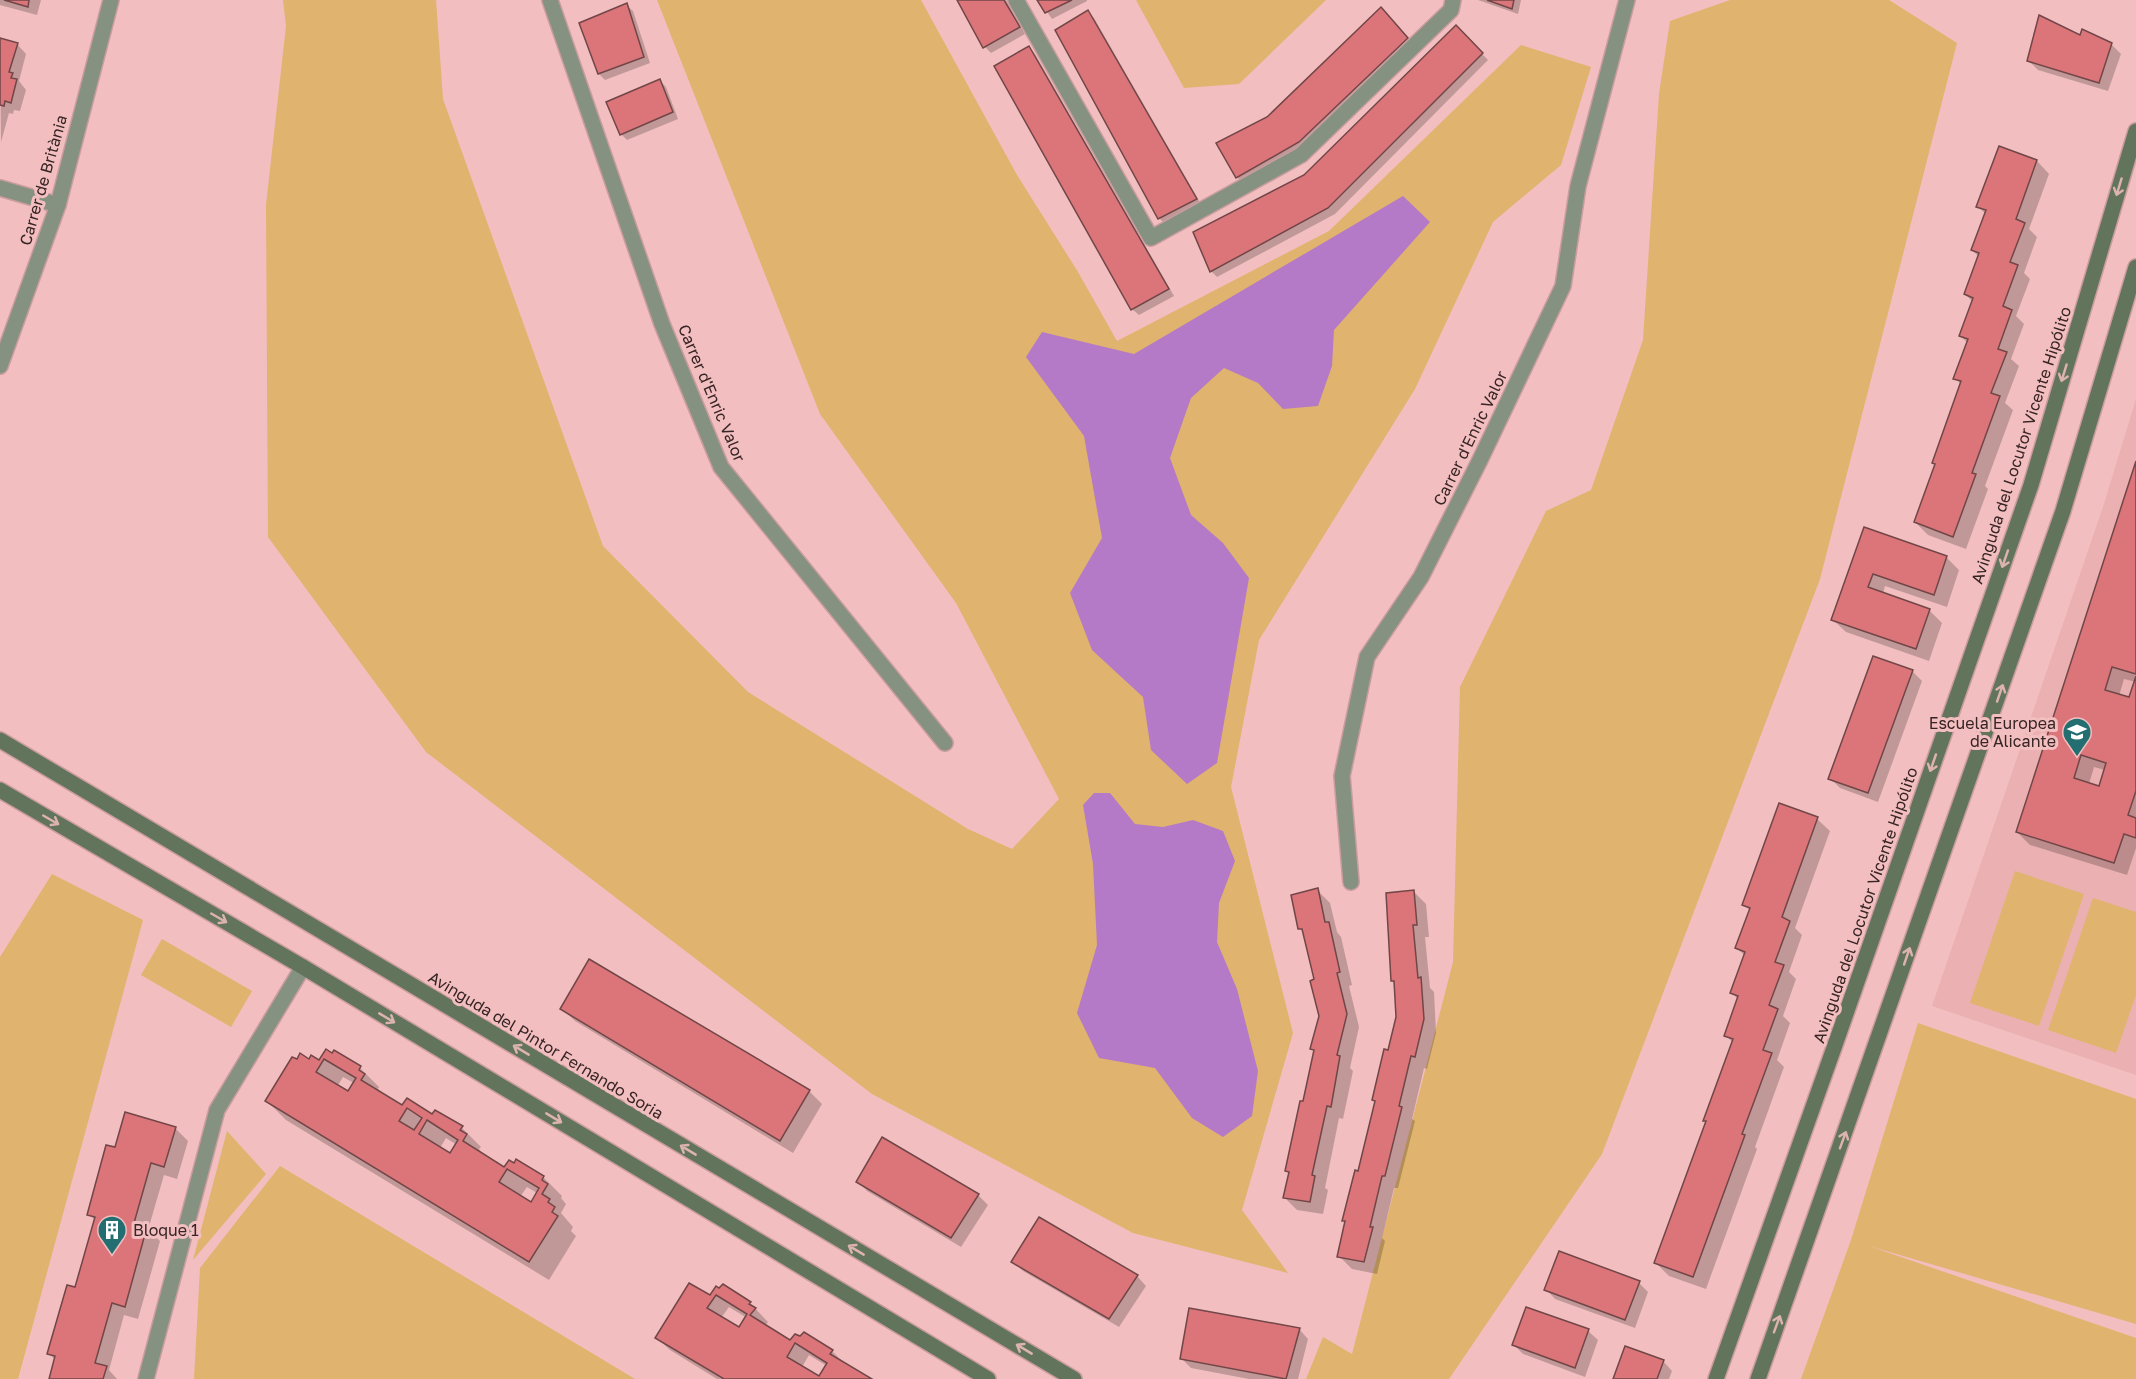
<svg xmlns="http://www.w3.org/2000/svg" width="2136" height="1379" viewBox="0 0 2136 1379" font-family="'Golos Text',sans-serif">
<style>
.built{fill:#ebb0b1}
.green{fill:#e0b36e}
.water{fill:#b47ac7}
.shadow{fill:#0003;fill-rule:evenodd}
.building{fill:#db757a;stroke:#714647;stroke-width:1.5;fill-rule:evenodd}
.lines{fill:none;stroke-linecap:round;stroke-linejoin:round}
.street-casing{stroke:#c99c9d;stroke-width:18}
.secondary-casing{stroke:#c99c9d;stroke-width:18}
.street{stroke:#859181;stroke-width:15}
.secondary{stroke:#63745d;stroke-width:15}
.oneway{stroke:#ddb3b0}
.labels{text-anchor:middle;stroke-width:6;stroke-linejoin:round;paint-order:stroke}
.street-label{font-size:16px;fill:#372424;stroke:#f2bebf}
.poi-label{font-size:16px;fill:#372424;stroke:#f2bebf;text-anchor:end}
</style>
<rect width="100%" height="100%" fill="#f2bebf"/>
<path class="built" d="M 2136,399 L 2136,1075 L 1932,1006 L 2103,507 Z"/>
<g class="green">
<path d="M 283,0 L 436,0 L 443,99 L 603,546 L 748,692 L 968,829 L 1012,849 L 1059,799 L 956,603 L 820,414 L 657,0 L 921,0 L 1017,175 L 1078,272 L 1117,341 L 1329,231 L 1521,45 L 1591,67 L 1561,165 L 1493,222 L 1415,389 L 1259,640 L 1231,787 L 1293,1033 L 1242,1210 L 1288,1273 L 1133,1233 L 872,1094 L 426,752 L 268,537 L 266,205 L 286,26 Z"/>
<path d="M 1136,0 L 1326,0 L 1239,84 L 1184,88 Z"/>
<path d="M 1730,0 L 1889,0 L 1957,43 L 1820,579 L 1602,1154 L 1449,1379 L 1306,1379 L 1323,1337 L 1352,1354 L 1453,962 L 1460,687 L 1546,511 L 1591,490 L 1643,340 L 1659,94 L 1670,21 Z"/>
<path d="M 2015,871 L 2084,894 L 2039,1026 L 1970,1003 Z"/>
<path d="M 52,874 L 143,920 L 18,1379 L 0,1379 L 0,957 Z"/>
<path d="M 2093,898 L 2136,912 L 2136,995 L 2116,1053 L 2048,1030 Z"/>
<path d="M 162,939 L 252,991 L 231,1027 L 141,975 Z"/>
<path d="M 1918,1023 L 2136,1099 L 2136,1324 L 1869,1246 L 2136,1338 L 2136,1379 L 1801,1379 L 1851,1240 Z"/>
<path d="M 227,1131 L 266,1174 L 193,1260 Z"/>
<path d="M 280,1166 L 635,1379 L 194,1379 L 200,1268 Z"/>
</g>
<g class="water">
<path d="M 1403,196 L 1430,222 L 1334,330 L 1332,366 L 1318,406 L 1283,409 L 1258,383 L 1224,368 L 1191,398 L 1170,458 L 1191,515 L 1223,543 L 1249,578 L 1217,763 L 1187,784 L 1151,750 L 1143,697 L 1092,650 L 1070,593 L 1102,538 L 1084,436 L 1026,357 L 1042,332 L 1134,354 Z"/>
<path d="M 1094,793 L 1110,793 L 1135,824 L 1163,827 L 1193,820 L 1223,831 L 1235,861 L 1219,903 L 1217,942 L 1237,989 L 1258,1071 L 1252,1116 L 1223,1137 L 1192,1118 L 1155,1068 L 1099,1058 L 1077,1013 L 1097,945 L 1093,864 L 1083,805 Z"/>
</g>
<g class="shadow">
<path d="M 0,0 L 41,0 L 37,15 L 0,5 Z"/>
<path d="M 958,0 L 1006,0 L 1025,34 L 991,53 L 985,47 Z"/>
<path d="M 1039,0 L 1087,0 L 1087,1 L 1052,19 Z"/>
<path d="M 1478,0 L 1521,0 L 1518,14 Z"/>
<path d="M 626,5 L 633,11 L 650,63 L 605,80 L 599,74 Z"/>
<path d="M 1088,12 L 1094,18 L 1202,206 L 1165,224 L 1159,218 Z"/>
<path d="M 1387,15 L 1413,45 L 1305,148 L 1243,183 L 1237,177 L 1268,118 Z"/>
<path d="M 1456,27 L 1488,60 L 1335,214 L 1217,277 L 1211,271 Z"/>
<path d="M 2081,37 L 2111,44 L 2121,54 L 2108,91 L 2038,70 L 2029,61 Z"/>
<path d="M 0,40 L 17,44 L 26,54 L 19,81 L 26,90 L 20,111 L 14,110 L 13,114 L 9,113 L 1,142 Z"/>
<path d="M 1029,48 L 1035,54 L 1174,296 L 1139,315 L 1132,309 Z"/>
<path d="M 660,81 L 666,87 L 678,119 L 627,140 L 621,134 Z"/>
<path d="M 2037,161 L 2049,174 L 2029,229 L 2037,237 L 2024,273 L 2030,279 L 2016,316 L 2024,324 L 2011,359 L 2019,366 L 2005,403 L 2013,410 L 1985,486 L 1988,489 L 1966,549 L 1928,535 L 1915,522 L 1936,466 L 1933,463 L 1962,385 L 1955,378 L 1968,343 L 1960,336 L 1973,302 L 1965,294 L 1979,257 L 1972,250 L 1986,214 L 1978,207 Z"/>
<path d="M 2136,466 L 2136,848 L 2127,875 L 2030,845 L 2017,832 ZM 2124,679 L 2136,682 L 2130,699 L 2119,696 ZM 2094,767 L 2105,770 L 2100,787 L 2089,784 Z"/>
<path d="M 1864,529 L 1946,557 L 1959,570 L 1947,607 L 1885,586 L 1883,594 L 1929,610 L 1942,623 L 1929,661 L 1846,632 L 1833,620 Z"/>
<path d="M 1912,671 L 1922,681 L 1878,802 L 1840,788 L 1830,778 Z"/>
<path d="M 1817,819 L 1830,831 L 1795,928 L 1802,935 L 1789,972 L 1796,979 L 1783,1016 L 1790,1023 L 1777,1060 L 1784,1067 L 1755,1147 L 1757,1149 L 1706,1289 L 1669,1276 L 1656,1263 L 1707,1122 L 1705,1120 L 1733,1043 L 1726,1035 L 1739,1000 L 1732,993 L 1745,956 L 1737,948 L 1750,911 L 1744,904 Z"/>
<path d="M 1317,890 L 1330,903 L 1337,932 L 1341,937 L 1352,985 L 1349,986 L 1359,1027 L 1350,1068 L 1353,1071 L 1343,1119 L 1339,1118 L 1325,1188 L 1328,1190 L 1323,1214 L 1297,1210 L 1285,1198 L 1290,1174 L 1287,1170 L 1305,1103 L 1315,1051 L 1312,1048 L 1320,1016 L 1315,980 L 1304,932 L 1300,928 Z"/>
<path d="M 1413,891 L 1426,904 L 1429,937 L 1425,937 L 1430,988 L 1434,992 L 1436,1033 L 1427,1069 L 1424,1068 L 1412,1119 L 1415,1121 L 1398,1188 L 1394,1188 L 1382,1238 L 1385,1241 L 1377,1274 L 1352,1269 L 1339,1256 L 1347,1223 L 1344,1220 L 1359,1172 L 1377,1103 L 1373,1100 L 1397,1017 L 1395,984 L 1392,981 Z"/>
<path d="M 562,1009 L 809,1091 L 822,1104 L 793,1153 L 575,1021 Z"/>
<path d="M 326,1052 L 360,1068 L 379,1087 L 378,1089 L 383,1094 L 403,1107 L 407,1100 L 433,1116 L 435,1112 L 462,1128 L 481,1147 L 479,1149 L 484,1156 L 505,1169 L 509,1162 L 543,1177 L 562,1196 L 561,1198 L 566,1204 L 561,1213 L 573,1227 L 571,1231 L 576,1236 L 549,1280 L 286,1120 L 267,1101 L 310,1061 L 320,1062 ZM 343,1077 L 354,1083 L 348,1094 L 337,1087 ZM 446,1138 L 457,1145 L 451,1155 L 440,1148 ZM 527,1187 L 537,1193 L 531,1204 L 520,1197 Z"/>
<path d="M 175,1128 L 188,1141 L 177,1179 L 164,1175 L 148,1230 L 160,1241 L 138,1319 L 124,1315 L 109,1370 L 117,1379 L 50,1379 L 56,1360 L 49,1354 L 76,1289 L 96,1221 L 89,1214 L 116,1149 Z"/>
<path d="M 858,1181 L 978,1195 L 988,1205 L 961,1247 L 867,1191 Z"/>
<path d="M 1013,1262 L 1137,1276 L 1146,1286 L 1119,1327 L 1023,1271 Z"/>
<path d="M 1639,1283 L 1648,1292 L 1635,1328 L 1555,1299 L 1546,1289 Z"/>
<path d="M 723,1286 L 750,1303 L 768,1322 L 765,1326 L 790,1342 L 832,1351 L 845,1364 L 869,1379 L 717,1379 L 670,1350 L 657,1338 ZM 729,1307 L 747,1318 L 739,1329 L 721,1318 ZM 809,1355 L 827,1366 L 819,1378 L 802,1367 Z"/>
<path d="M 1299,1329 L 1308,1339 L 1298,1379 L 1249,1379 L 1191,1368 L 1182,1359 Z"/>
<path d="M 1588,1331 L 1598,1340 L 1585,1377 L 1523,1354 L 1514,1345 Z"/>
<path d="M 1663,1361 L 1672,1371 L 1669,1379 L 1615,1379 Z"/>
</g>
<g class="building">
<path d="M 4,0 L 29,0 L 28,7 Z"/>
<path d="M 957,0 L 1004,0 L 1020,27 L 983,48 Z"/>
<path d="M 1037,0 L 1072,0 L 1045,13 Z"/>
<path d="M 1487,0 L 1514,0 L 1512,9 Z"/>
<path d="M 627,3 L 644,57 L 598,74 L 579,23 Z"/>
<path d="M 1381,7 L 1408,38 L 1299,142 L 1236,178 L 1216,143 L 1267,117 Z"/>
<path d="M 1088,10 L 1197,199 L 1158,219 L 1055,30 Z"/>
<path d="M 2039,15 L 2080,35 L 2082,29 L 2112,43 L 2099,83 L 2027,61 Z"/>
<path d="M 1456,25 L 1483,53 L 1328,208 L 1210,272 L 1193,232 L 1304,175 Z"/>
<path d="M 0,38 L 18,43 L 9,72 L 13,73 L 11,78 L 17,79 L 11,103 L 5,101 L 4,106 L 0,105 Z"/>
<path d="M 1029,46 L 1169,289 L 1131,310 L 994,66 Z"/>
<path d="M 660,79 L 673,112 L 620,135 L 606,102 Z"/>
<path d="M 1999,146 L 2037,160 L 2016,219 L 2025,223 L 2010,262 L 2018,265 L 2003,306 L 2012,310 L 1998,349 L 2007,352 L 1991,393 L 2000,396 L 1972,473 L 1976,474 L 1953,537 L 1914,522 L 1935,464 L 1932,463 L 1961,381 L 1953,379 L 1968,339 L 1959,336 L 1973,298 L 1964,294 L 1979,253 L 1971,250 L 1986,210 L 1976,207 Z"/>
<path d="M 2136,461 L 2136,674 L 2112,667 L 2105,690 L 2129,697 L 2136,676 L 2136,791 L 2128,815 L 2136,818 L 2136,838 L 2124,834 L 2114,863 L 2016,832 ZM 2081,755 L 2106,763 L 2099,786 L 2074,778 Z"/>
<path d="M 1864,527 L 1947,556 L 1934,595 L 1873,574 L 1868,587 L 1930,609 L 1916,649 L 1831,620 Z"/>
<path d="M 1873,656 L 1913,670 L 1868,793 L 1828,779 Z"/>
<path d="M 1779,803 L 1818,817 L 1782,917 L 1790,921 L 1775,962 L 1784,965 L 1769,1005 L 1778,1009 L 1763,1050 L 1772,1053 L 1742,1134 L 1745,1135 L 1693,1277 L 1654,1263 L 1706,1121 L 1703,1121 L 1733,1039 L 1724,1036 L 1738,996 L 1730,993 L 1745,952 L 1735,948 L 1750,908 L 1742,905 Z"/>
<path d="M 1318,888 L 1325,922 L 1329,922 L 1340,972 L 1337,973 L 1347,1014 L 1337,1055 L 1340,1056 L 1331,1107 L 1327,1106 L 1312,1175 L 1315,1176 L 1310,1202 L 1283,1198 L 1289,1172 L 1285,1171 L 1300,1101 L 1303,1101 L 1314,1050 L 1310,1049 L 1319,1016 L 1310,981 L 1314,979 L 1302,929 L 1298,929 L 1291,895 Z"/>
<path d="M 1414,890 L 1417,925 L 1413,925 L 1418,978 L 1421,977 L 1424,1019 L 1415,1057 L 1411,1056 L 1399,1106 L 1402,1107 L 1385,1176 L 1382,1176 L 1370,1227 L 1373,1227 L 1364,1262 L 1337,1257 L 1345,1221 L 1342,1221 L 1355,1170 L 1358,1171 L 1375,1101 L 1372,1100 L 1384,1049 L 1388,1050 L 1396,1017 L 1394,981 L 1391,981 L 1386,893 Z"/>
<path d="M 589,959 L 810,1090 L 780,1141 L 560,1009 Z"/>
<path d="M 326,1049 L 332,1053 L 334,1050 L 361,1066 L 359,1070 L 365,1074 L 361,1080 L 402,1105 L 407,1098 L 432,1114 L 435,1110 L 463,1126 L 460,1130 L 467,1134 L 463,1141 L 504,1167 L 509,1160 L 514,1163 L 516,1159 L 544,1176 L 542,1180 L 548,1184 L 542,1194 L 550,1199 L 548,1202 L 555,1207 L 552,1212 L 558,1216 L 529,1262 L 265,1101 L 292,1057 L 297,1059 L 300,1053 L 309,1059 L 311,1055 L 319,1060 ZM 324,1059 L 356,1078 L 348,1091 L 316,1072 ZM 407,1108 L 422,1118 L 414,1130 L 399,1121 ZM 427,1120 L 458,1140 L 450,1153 L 419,1134 ZM 507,1169 L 539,1188 L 531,1202 L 499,1182 Z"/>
<path d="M 125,1112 L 176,1127 L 164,1167 L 151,1163 L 134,1223 L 147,1227 L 125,1307 L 112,1303 L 95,1363 L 107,1366 L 103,1379 L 49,1379 L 55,1356 L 47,1354 L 67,1285 L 75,1287 L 95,1217 L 87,1215 L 106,1145 L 115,1147 Z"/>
<path d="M 882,1137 L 979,1194 L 951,1238 L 856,1182 Z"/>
<path d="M 1039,1217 L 1138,1275 L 1109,1319 L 1011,1262 Z"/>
<path d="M 1559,1251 L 1640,1281 L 1625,1320 L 1544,1290 Z"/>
<path d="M 689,1283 L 710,1295 L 716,1286 L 719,1288 L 723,1284 L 751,1302 L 749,1304 L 756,1308 L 750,1315 L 790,1340 L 795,1334 L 800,1336 L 804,1332 L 833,1350 L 830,1354 L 872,1379 L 724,1379 L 655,1338 ZM 716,1295 L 747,1314 L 739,1327 L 707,1308 ZM 795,1343 L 827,1363 L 819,1376 L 787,1357 Z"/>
<path d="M 1526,1307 L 1589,1329 L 1575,1368 L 1512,1345 Z"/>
<path d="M 1189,1308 L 1300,1328 L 1286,1379 L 1180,1359 Z"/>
<path d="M 1625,1346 L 1664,1360 L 1657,1379 L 1613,1379 Z"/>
</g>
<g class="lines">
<g class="street-casing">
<g id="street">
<path d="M 550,0 L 662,324 L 721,467 L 945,743"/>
<path d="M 1016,0 L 1151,238 L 1301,155 L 1451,10 L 1453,0"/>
<path d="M 0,188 L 58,205"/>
<path d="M 0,366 L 58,205 L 111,0"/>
<path d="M 1351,882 L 1342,776 L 1367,657 L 1421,577 L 1480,460 L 1563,286 L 1578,186 L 1627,0"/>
<path d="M 146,1379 L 217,1110 L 303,967"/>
</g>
</g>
<g class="secondary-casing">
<g id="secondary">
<path d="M 0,740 L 1074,1379"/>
<path d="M 0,790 L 303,967 L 988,1379"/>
<path d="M 1716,1379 L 1835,1045 L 2031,485 L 2136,131"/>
<path d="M 1758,1379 L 2063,511 L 2136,267"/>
</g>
</g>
<use href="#street" class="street"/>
<use href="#secondary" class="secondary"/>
</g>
<defs><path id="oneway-shaft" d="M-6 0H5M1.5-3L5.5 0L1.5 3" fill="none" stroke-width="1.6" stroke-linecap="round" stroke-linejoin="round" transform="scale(1.5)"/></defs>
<g class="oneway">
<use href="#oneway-shaft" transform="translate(2119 187) rotate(107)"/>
<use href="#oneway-shaft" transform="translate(2064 373) rotate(107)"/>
<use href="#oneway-shaft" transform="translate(2005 559) rotate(109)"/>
<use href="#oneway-shaft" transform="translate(2000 693) rotate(-71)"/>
<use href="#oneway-shaft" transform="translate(1933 763) rotate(109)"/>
<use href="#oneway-shaft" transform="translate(51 820) rotate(30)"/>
<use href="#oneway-shaft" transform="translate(219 918) rotate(30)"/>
<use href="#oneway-shaft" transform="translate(1907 956) rotate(-71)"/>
<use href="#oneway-shaft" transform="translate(387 1018) rotate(31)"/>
<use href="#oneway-shaft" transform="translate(521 1050) rotate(-149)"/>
<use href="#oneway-shaft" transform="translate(554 1118) rotate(31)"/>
<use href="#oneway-shaft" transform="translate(1843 1140) rotate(-70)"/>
<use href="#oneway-shaft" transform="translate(688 1150) rotate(-149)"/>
<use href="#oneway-shaft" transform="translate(856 1250) rotate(-149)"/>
<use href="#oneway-shaft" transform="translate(1777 1324) rotate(-70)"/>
<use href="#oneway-shaft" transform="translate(1024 1349) rotate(-149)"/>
</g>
<defs>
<g id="school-pin" transform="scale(1.5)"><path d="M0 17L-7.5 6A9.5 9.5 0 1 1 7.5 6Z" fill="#226e70" stroke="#f2bebf"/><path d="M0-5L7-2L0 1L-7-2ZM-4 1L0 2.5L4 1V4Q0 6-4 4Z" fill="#fff"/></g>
<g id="building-pin" transform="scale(1.5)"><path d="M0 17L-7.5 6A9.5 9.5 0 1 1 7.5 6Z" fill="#226e70" stroke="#f2bebf"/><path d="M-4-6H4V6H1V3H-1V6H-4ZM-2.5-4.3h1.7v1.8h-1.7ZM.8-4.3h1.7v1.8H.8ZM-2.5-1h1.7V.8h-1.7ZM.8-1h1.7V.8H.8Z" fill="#fff"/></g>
</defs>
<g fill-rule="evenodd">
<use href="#school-pin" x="2077" y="732"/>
<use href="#building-pin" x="112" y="1230"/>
</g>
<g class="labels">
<g class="street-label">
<text transform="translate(43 180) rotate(-74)" y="6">Carrer de Britània</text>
<text transform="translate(712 393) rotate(67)" y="6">Carrer d'Enric Valor</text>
<text transform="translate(1470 438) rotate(-64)" y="6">Carrer d'Enric Valor</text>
<text transform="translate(2021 445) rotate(-72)" y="6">Avinguda del Locutor Vicente Hipólito</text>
<text transform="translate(1865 905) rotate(-71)" y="6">Avinguda del Locutor Vicente Hipólito</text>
<text transform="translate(546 1045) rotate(31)" y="6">Avinguda del Pintor Fernando Soria</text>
</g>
<g class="poi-label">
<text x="2056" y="729">Escuela Europea<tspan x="2056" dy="18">de Alicante</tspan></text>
<text x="133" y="1236" text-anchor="start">Bloque 1</text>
</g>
</g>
</svg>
